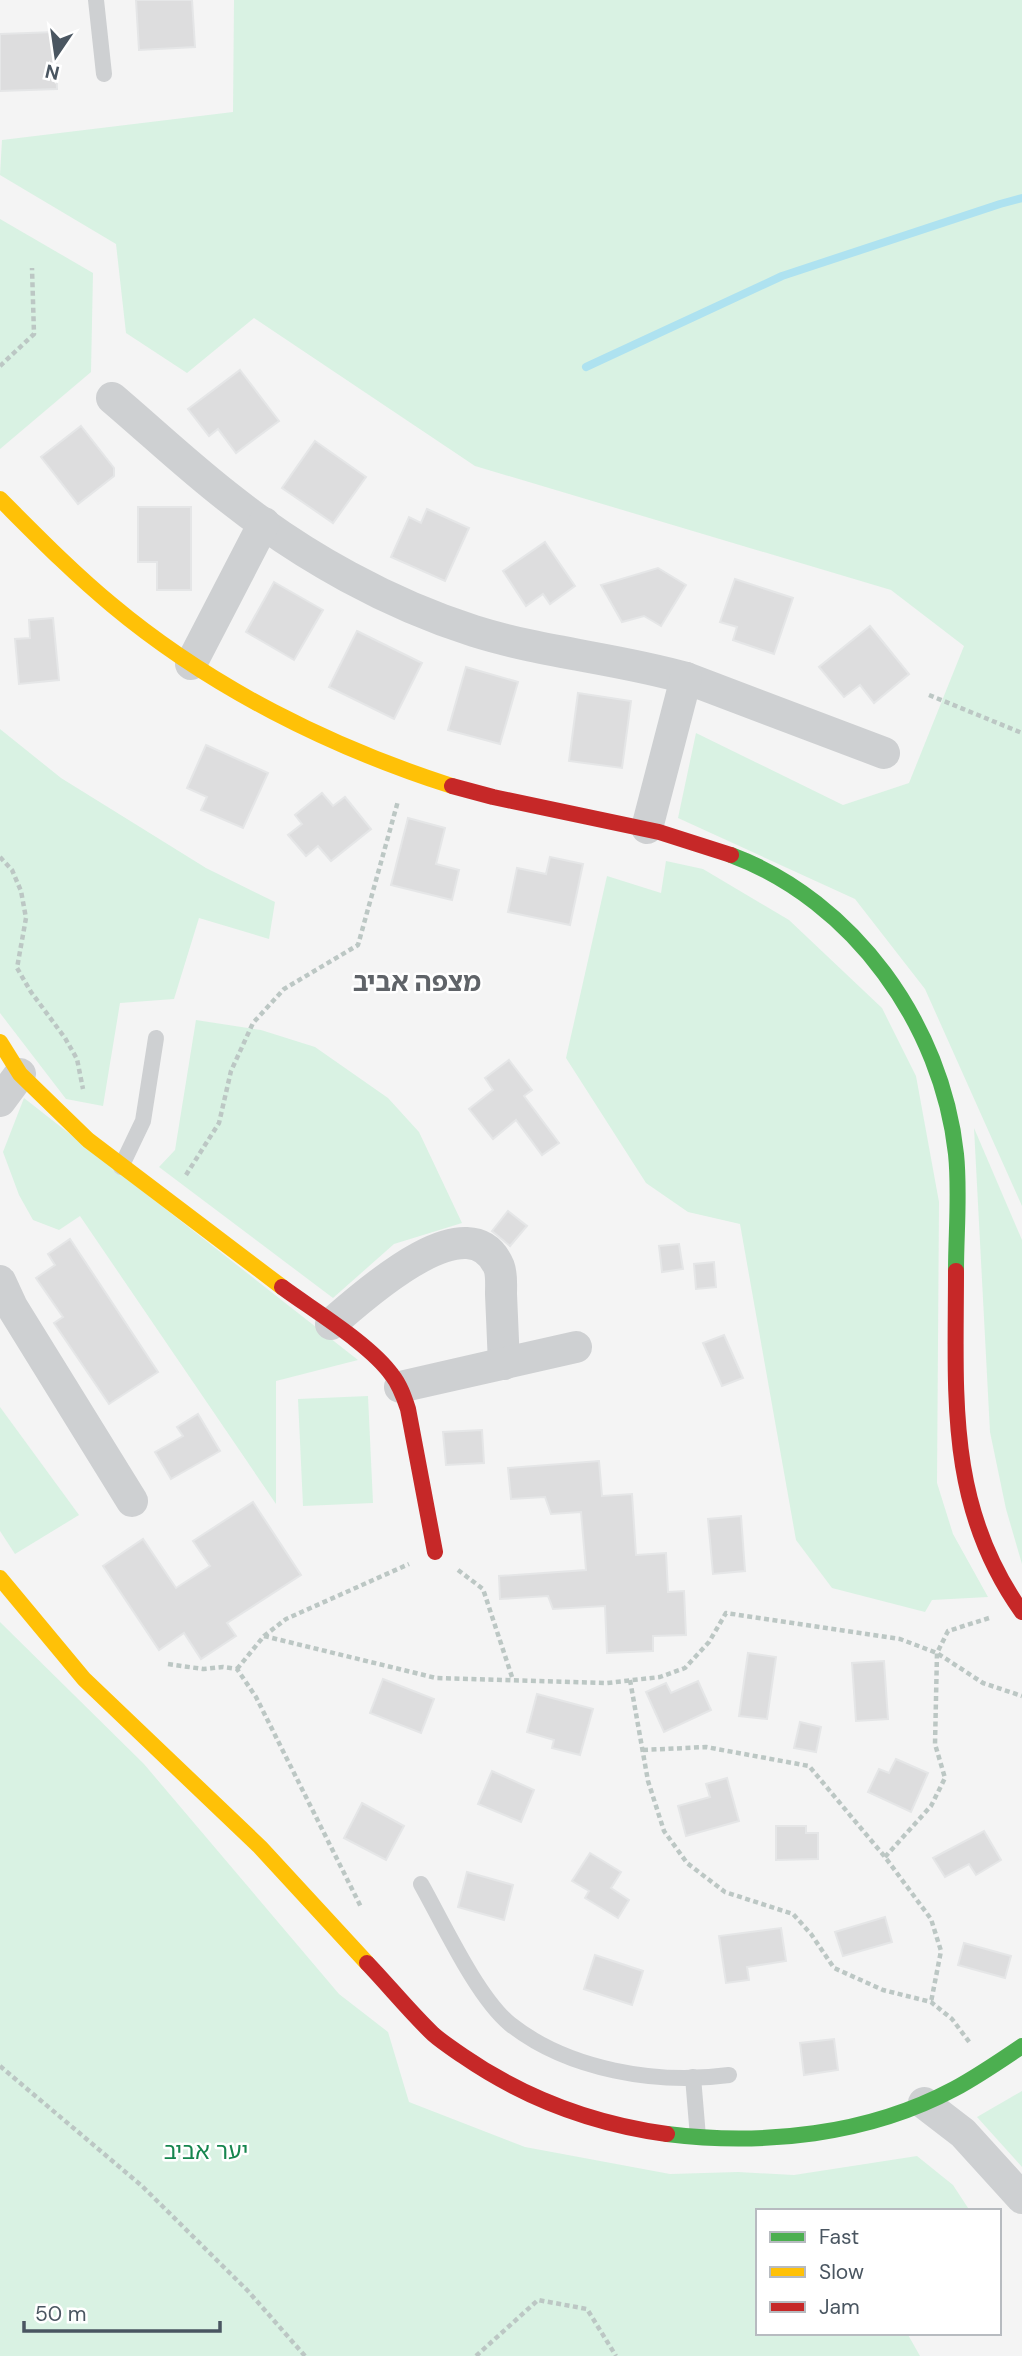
<svg xmlns="http://www.w3.org/2000/svg" width="1022" height="2356" viewBox="0 0 1022 2356" font-family="'DM Sans','Noto Sans Hebrew',sans-serif">
<style>
.green{fill:#d9f2e3}
.lines{fill:none;stroke-linecap:round;stroke-linejoin:round}
.stream{stroke:#aee2f0;stroke-width:8}
.building{fill:#ddddde;stroke:#e5e6e7;stroke-width:2}
.path{stroke:#bcc7c4;stroke-width:4.5;stroke-dasharray:5 3.5;stroke-linecap:butt}
.lane{stroke:#ced0d2;stroke-width:16}
.street{stroke:#ced0d2;stroke-width:32}
.fast{stroke:#4caf50;stroke-width:16}
.slow{stroke:#ffc107;stroke-width:16}
.jam{stroke:#c62828;stroke-width:16}
.labels{text-anchor:middle;stroke-width:5;stroke-linejoin:round;paint-order:stroke}
.park-label{font-size:23px;fill:#17864f;stroke:#fff}
.quarter-label{font-size:26px;font-weight:bold;fill:#5f6368;stroke:#fff}
</style>
<rect width="100%" height="100%" fill="#f4f4f4"/>
<g class="green">
<path d="M 234,0 L 1022,0 L 1022,1206 L 925,989 L 855,899 L 678,818 L 696,733 L 843,805 L 909,783 L 964,646 L 891,590 L 475,466 L 254,318 L 187,373 L 126,333 L 116,244 L 0,175 L 2,140 L 233,112 Z"/>
<path d="M 0,219 L 93,273 L 91,372 L 0,449 Z"/>
<path d="M 0,729 L 61,778 L 206,868 L 275,902 L 269,939 L 199,918 L 174,999 L 120,1003 L 103,1106 L 66,1099 L 0,1013 Z"/>
<path d="M 666,861 L 703,869 L 789,920 L 882,1008 L 916,1076 L 939,1202 L 937,1483 L 953,1534 L 988,1597 L 932,1600 L 925,1612 L 832,1588 L 796,1540 L 740,1224 L 688,1212 L 646,1183 L 566,1058 L 607,876 L 661,893 Z"/>
<path d="M 196,1020 L 261,1030 L 315,1047 L 388,1098 L 419,1132 L 462,1223 L 394,1244 L 333,1298 L 159,1167 L 175,1150 Z"/>
<path d="M 24,1098 L 358,1360 L 276,1381 L 276,1504 L 80,1216 L 59,1230 L 33,1220 L 19,1195 L 3,1152 Z"/>
<path d="M 974,1128 L 1022,1240 L 1022,1564 L 1006,1509 L 990,1432 Z"/>
<path d="M 368,1396 L 373,1503 L 303,1506 L 298,1399 Z"/>
<path d="M 0,1407 L 79,1515 L 15,1554 L 0,1531 Z"/>
<path d="M 0,1622 L 144,1764 L 339,1994 L 388,2032 L 409,2102 L 525,2147 L 670,2174 L 738,2172 L 794,2175 L 917,2156 L 953,2185 L 970,2211 L 758,2211 L 758,2333 L 907,2333 L 920,2356 L 0,2356 Z"/>
<path d="M 1022,2091 L 1022,2167 L 977,2117 Z"/>
</g>
<g class="lines">
<path class="stream" d="M 586,367 L 782,276 L 1000,204 L 1022,198"/>
</g>
<g class="building">
<path d="M 136,0 L 192,0 L 195,47 L 139,50 Z"/>
<path d="M 55,32 L 57,89 L 0,91 L 0,34 Z"/>
<path d="M 240,370 L 279,421 L 236,453 L 218,429 L 209,436 L 188,409 Z"/>
<path d="M 81,426 L 114,468 L 114,476 L 78,504 L 41,457 Z"/>
<path d="M 315,441 L 366,477 L 333,523 L 282,488 Z"/>
<path d="M 138,507 L 191,507 L 191,590 L 157,590 L 157,562 L 138,562 Z"/>
<path d="M 427,509 L 469,528 L 445,581 L 391,557 L 409,517 L 421,523 Z"/>
<path d="M 545,542 L 575,586 L 550,604 L 543,594 L 526,606 L 503,571 Z"/>
<path d="M 658,568 L 686,585 L 661,626 L 644,616 L 622,622 L 601,585 Z"/>
<path d="M 735,579 L 793,598 L 774,654 L 733,640 L 737,627 L 720,622 Z"/>
<path d="M 274,582 L 323,610 L 294,660 L 246,632 Z"/>
<path d="M 53,618 L 59,680 L 19,684 L 15,639 L 30,638 L 29,620 Z"/>
<path d="M 870,626 L 909,674 L 874,703 L 860,685 L 844,697 L 819,667 Z"/>
<path d="M 357,631 L 422,663 L 394,719 L 329,687 Z"/>
<path d="M 466,667 L 518,682 L 500,744 L 448,730 Z"/>
<path d="M 578,693 L 631,701 L 622,768 L 569,761 Z"/>
<path d="M 206,745 L 268,773 L 243,828 L 201,810 L 207,797 L 187,788 Z"/>
<path d="M 322,793 L 333,806 L 345,797 L 371,829 L 331,861 L 318,846 L 306,856 L 288,835 L 302,824 L 295,815 Z"/>
<path d="M 408,818 L 445,828 L 436,864 L 459,870 L 452,900 L 391,885 Z"/>
<path d="M 550,857 L 583,864 L 570,925 L 508,912 L 517,868 L 546,874 Z"/>
<path d="M 509,1060 L 532,1090 L 524,1096 L 559,1143 L 542,1155 L 516,1120 L 493,1139 L 469,1109 L 493,1090 L 485,1078 Z"/>
<path d="M 508,1211 L 527,1226 L 510,1246 L 492,1231 Z"/>
<path d="M 70,1239 L 158,1372 L 109,1404 L 54,1323 L 63,1317 L 36,1278 L 55,1265 L 48,1254 Z"/>
<path d="M 679,1244 L 683,1269 L 662,1272 L 659,1246 Z"/>
<path d="M 714,1262 L 716,1287 L 696,1289 L 694,1264 Z"/>
<path d="M 724,1335 L 743,1378 L 722,1386 L 703,1343 Z"/>
<path d="M 198,1414 L 220,1451 L 171,1479 L 155,1452 L 183,1436 L 177,1427 Z"/>
<path d="M 482,1430 L 484,1463 L 446,1465 L 443,1432 Z"/>
<path d="M 599,1461 L 602,1496 L 632,1494 L 636,1555 L 666,1553 L 668,1592 L 684,1591 L 686,1635 L 653,1636 L 653,1651 L 607,1653 L 605,1606 L 553,1609 L 548,1596 L 500,1599 L 499,1576 L 586,1570 L 581,1512 L 551,1514 L 545,1497 L 511,1499 L 508,1468 Z"/>
<path d="M 253,1502 L 301,1575 L 227,1623 L 236,1636 L 201,1659 L 184,1633 L 159,1650 L 103,1566 L 143,1539 L 176,1588 L 210,1566 L 193,1541 Z"/>
<path d="M 741,1516 L 745,1571 L 713,1574 L 708,1519 Z"/>
<path d="M 748,1653 L 776,1657 L 767,1719 L 739,1716 Z"/>
<path d="M 884,1661 L 888,1719 L 856,1721 L 852,1663 Z"/>
<path d="M 383,1679 L 434,1699 L 421,1733 L 370,1713 Z"/>
<path d="M 698,1681 L 711,1710 L 664,1732 L 646,1692 L 666,1683 L 671,1693 Z"/>
<path d="M 537,1694 L 593,1709 L 580,1755 L 552,1748 L 554,1740 L 527,1732 Z"/>
<path d="M 800,1722 L 821,1727 L 816,1752 L 794,1748 Z"/>
<path d="M 896,1759 L 928,1773 L 911,1812 L 868,1792 L 879,1769 L 889,1773 Z"/>
<path d="M 492,1771 L 534,1790 L 521,1822 L 478,1804 Z"/>
<path d="M 727,1778 L 739,1821 L 686,1836 L 678,1806 L 710,1797 L 706,1784 Z"/>
<path d="M 362,1803 L 404,1826 L 386,1860 L 344,1838 Z"/>
<path d="M 776,1826 L 806,1826 L 806,1833 L 818,1833 L 818,1859 L 776,1860 Z"/>
<path d="M 984,1831 L 1001,1860 L 976,1875 L 969,1864 L 945,1877 L 933,1858 Z"/>
<path d="M 590,1853 L 621,1872 L 611,1888 L 629,1900 L 618,1918 L 585,1898 L 589,1891 L 572,1881 Z"/>
<path d="M 467,1872 L 513,1885 L 504,1920 L 458,1907 Z"/>
<path d="M 885,1917 L 892,1942 L 843,1956 L 835,1932 Z"/>
<path d="M 781,1928 L 786,1961 L 747,1967 L 749,1980 L 726,1983 L 719,1936 Z"/>
<path d="M 964,1943 L 1011,1956 L 1005,1978 L 958,1965 Z"/>
<path d="M 595,1955 L 643,1971 L 632,2005 L 584,1989 Z"/>
<path d="M 834,2039 L 838,2070 L 804,2075 L 800,2043 Z"/>
</g>
<g class="lines">
<g class="path">
<path d="M 0,366 L 34,334 L 32,268"/>
<path d="M 929,695 L 1022,733"/>
<path d="M 0,857 L 12,870 L 21,891 L 26,918 L 17,968 L 31,992 L 65,1038 L 77,1059 L 83,1089"/>
<path d="M 186,1175 L 219,1123 L 231,1071 L 253,1023 L 284,989 L 358,945 L 398,801"/>
<path d="M 458,1570 L 483,1589 L 513,1680"/>
<path d="M 264,1636 L 436,1678 L 607,1683 L 660,1677 L 685,1668 L 709,1642 L 726,1613 L 900,1639 L 937,1653 L 983,1683 L 1022,1696"/>
<path d="M 168,1664 L 203,1669 L 223,1667 L 237,1669 L 256,1697 L 361,1907"/>
<path d="M 237,1669 L 264,1636 L 286,1619 L 409,1564"/>
<path d="M 630,1680 L 648,1781 L 664,1831 L 687,1863 L 725,1892 L 793,1914 L 811,1934 L 834,1968 L 883,1990 L 931,2002 L 952,2019 L 970,2043"/>
<path d="M 643,1750 L 706,1747 L 809,1766 L 885,1857 L 931,1919 L 941,1951 L 931,2002"/>
<path d="M 885,1857 L 931,1806 L 945,1778 L 935,1744 L 937,1653 L 948,1631 L 989,1618"/>
<path d="M 0,2066 L 142,2186 L 248,2291 L 305,2356"/>
<path d="M 476,2356 L 538,2300 L 587,2309 L 616,2356"/>
</g>
<g class="lane">
<path d="M 96,0 L 104,74"/>
<path d="M 121,1167 L 143,1121 L 156,1038"/>
<path d="M 421,1884 C 443,1923 477,1997 510,2024 C 568,2070 657,2085 729,2075"/>
<path d="M 693,2077 L 698,2137"/>
</g>
<g class="street">
<path d="M 112,398 C 152,432 191,469 233,501 C 304,557 389,604 474,631 C 544,653 616,658 686,678 L 884,753"/>
<path d="M 191,664 L 264,523"/>
<path d="M 647,828 L 686,678"/>
<path d="M 0,1101 L 20,1074"/>
<path d="M 0,1281 L 12,1307 L 132,1501"/>
<path d="M 331,1324 C 362,1297 470,1198 499,1267 C 502,1275 501,1285 501,1294 C 502,1317 503,1340 504,1364"/>
<path d="M 400,1387 L 576,1347"/>
<path d="M 924,2103 L 963,2133 L 1022,2198"/>
</g>
<g class="fast">
<path d="M 731,855 C 854,901 942,1025 956,1154 C 960,1192 956,1233 956,1271"/>
<path d="M 667,2134 C 763,2146 868,2135 954,2089 C 978,2076 1000,2061 1022,2046"/>
</g>
<g class="slow">
<path d="M 0,499 C 36,535 72,572 112,605 C 210,687 330,747 452,786"/>
<path d="M 0,1042 L 20,1074 L 88,1140 L 282,1287"/>
<path d="M 0,1578 L 84,1679 L 260,1847 L 367,1963"/>
</g>
<g class="jam">
<path d="M 452,786 L 493,797 L 659,832 L 731,855"/>
<path d="M 956,1271 C 956,1395 946,1506 1022,1612"/>
<path d="M 282,1287 C 313,1310 370,1344 392,1375 C 400,1385 404,1397 408,1409 L 435,1552"/>
<path d="M 367,1963 C 389,1986 410,2012 433,2034 C 442,2042 453,2049 463,2056 C 524,2098 594,2124 667,2134"/>
</g>
</g>
<g class="labels">
<g class="park-label">
<text x="206" y="2159">יער אביב</text>
</g>
<g class="quarter-label">
<text x="417" y="991">מצפה אביב</text>
</g>
</g>
<rect x="756" y="2209" width="245" height="126" fill="#ffffff" stroke="#b7bbc0" stroke-width="2"/>
<rect x="770" y="2232" width="35" height="10" fill="#4caf50" stroke="#b7bbc0" stroke-width="2"/>
<text x="819" y="2244" font-size="21" fill="#4a5661">Fast</text>
<rect x="770" y="2267" width="35" height="10" fill="#ffc107" stroke="#b7bbc0" stroke-width="2"/>
<text x="819" y="2279" font-size="21" fill="#4a5661">Slow</text>
<rect x="770" y="2302" width="35" height="10" fill="#c62828" stroke="#b7bbc0" stroke-width="2"/>
<text x="819" y="2314" font-size="21" fill="#4a5661">Jam</text>
<g transform="translate(56 56) rotate(193)" stroke="#ffffff" stroke-width="5" paint-order="stroke">
<path d="M0-5L12 26L0 18L-12 26Z" fill="#4a5661"/>
<text y="-10" font-size="19" font-weight="bold" text-anchor="middle" fill="#4a5661">N</text>
</g>
<path d="M24 2321v10h196v-10" fill="none" stroke="#4a5661" stroke-width="3.5"/>
<text x="35" y="2321" font-size="21" fill="#4a5661" stroke="#ffffff" stroke-width="5" paint-order="stroke">50 m</text>
</svg>
